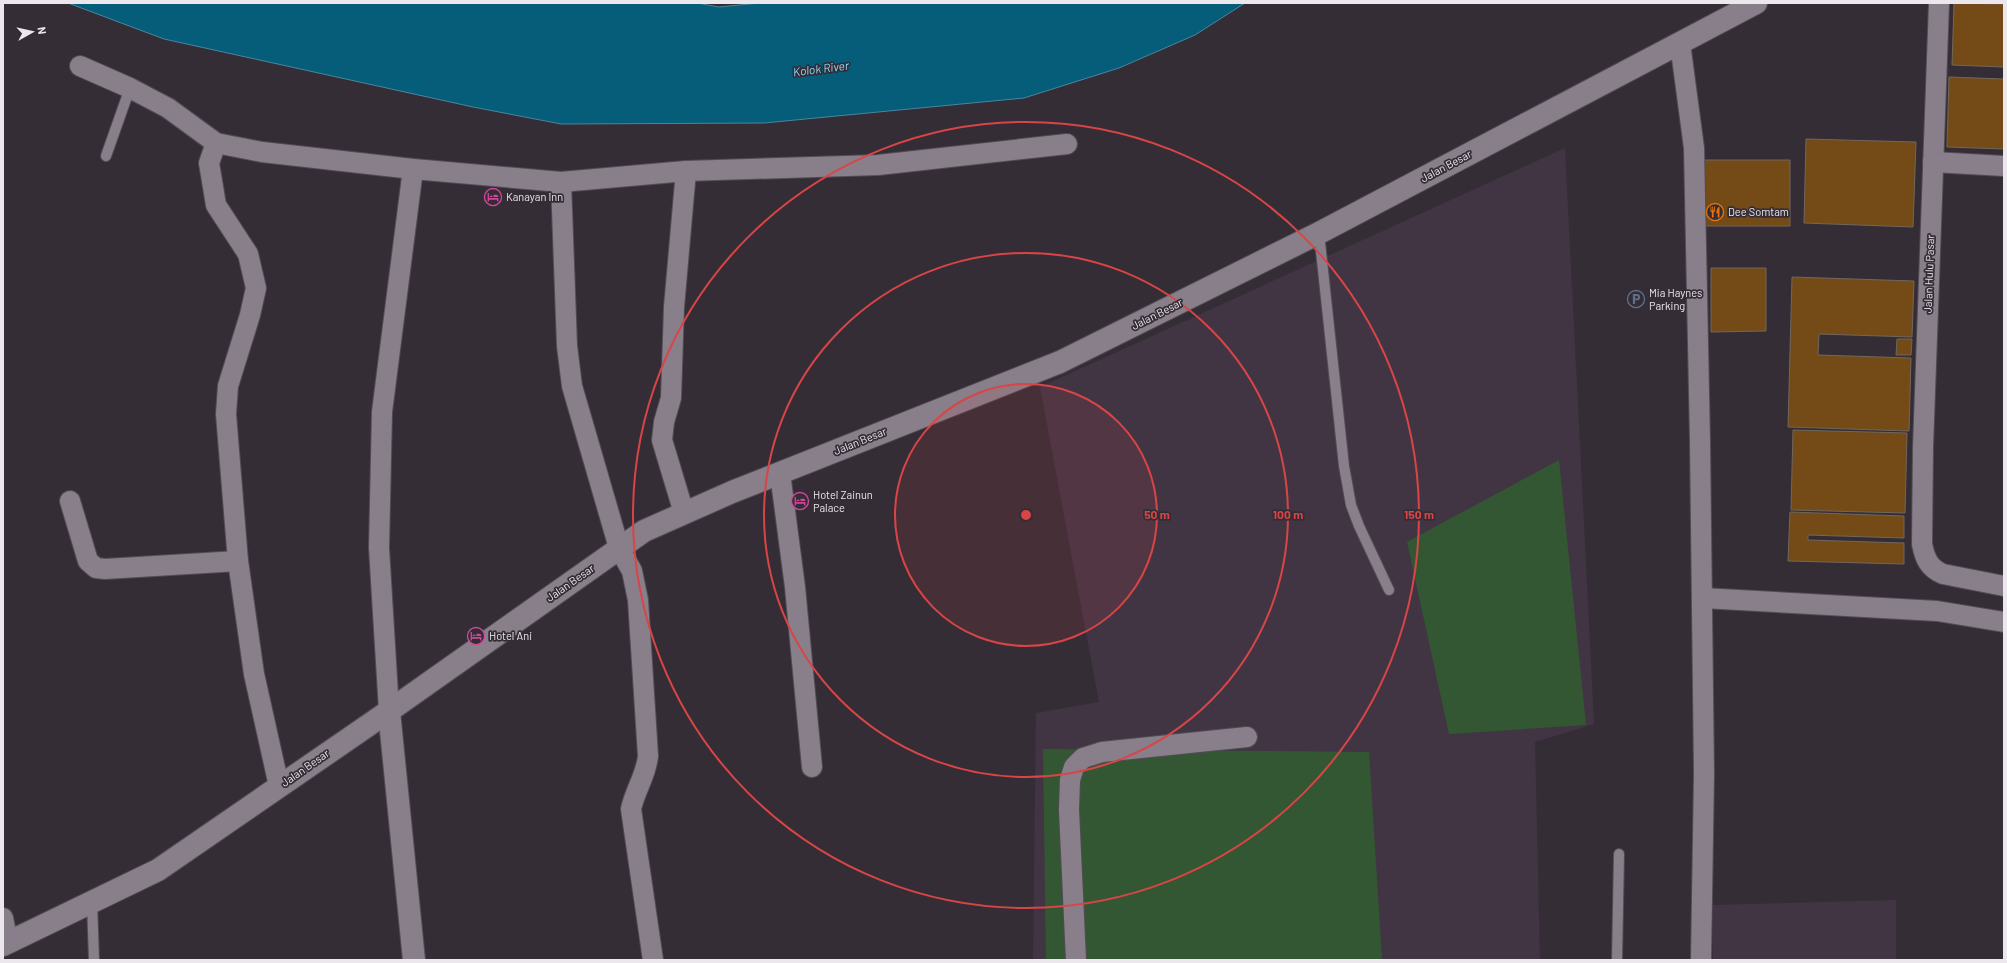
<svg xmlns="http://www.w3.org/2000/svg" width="2007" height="963" viewBox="0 0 2007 963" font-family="Barlow,sans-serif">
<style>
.built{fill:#413544}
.pitch{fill:#345733}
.water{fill:#055d79;stroke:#4a869c}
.building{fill:#744b17;stroke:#71675d}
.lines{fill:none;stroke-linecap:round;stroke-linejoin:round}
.lane-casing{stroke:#524c54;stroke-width:12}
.street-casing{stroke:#524c54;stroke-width:22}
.secondary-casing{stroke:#524c54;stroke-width:24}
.lane{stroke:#887f8a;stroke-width:10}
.street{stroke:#887f8a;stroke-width:20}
.secondary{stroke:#887f8a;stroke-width:22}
.ring{fill:none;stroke:#d94546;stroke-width:2}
.labels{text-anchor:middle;stroke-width:3.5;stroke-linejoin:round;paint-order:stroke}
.street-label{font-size:11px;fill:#ece7ed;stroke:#342d36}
.poi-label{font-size:11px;fill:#ece7ed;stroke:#342d36;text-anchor:start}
.water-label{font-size:12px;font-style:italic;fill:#8adafd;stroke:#342d36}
.centre{fill:#d94546;stroke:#342d36;stroke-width:2}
.ring-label{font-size:12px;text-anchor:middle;font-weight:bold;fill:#d94546;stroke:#342d36;stroke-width:3.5;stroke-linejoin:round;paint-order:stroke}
</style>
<rect width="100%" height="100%" fill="#342d36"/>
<g class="built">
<path d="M 1565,148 L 1594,724 L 1535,742 L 1540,960 L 1033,960 L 1036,713 L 1099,702 L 1040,387 Z"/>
<path d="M 1896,900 L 1896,960 L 1713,960 L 1713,905 Z"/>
</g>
<g class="pitch">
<path d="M 1559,460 L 1586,725 L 1449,734 L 1407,542 Z"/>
<path d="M 1043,749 L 1369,752 L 1382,959 L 1046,960 Z"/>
</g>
<path class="water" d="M 68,3 L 697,3 L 719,7 L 760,3 L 1245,3 L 1195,35 L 1119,68 L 1024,98 L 764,123 L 561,124 L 473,107 L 164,39 Z"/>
<g class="building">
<path d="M 1954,3 L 2004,4 L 2004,67 L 1952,65 Z"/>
<path d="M 1949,77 L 2004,79 L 2004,149 L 1947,147 Z"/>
<path d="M 1806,139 L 1916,142 L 1913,227 L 1804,223 Z"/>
<path d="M 1702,160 L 1790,160 L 1790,226 L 1703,226 Z"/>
<path d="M 1711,268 L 1766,268 L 1766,331 L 1711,332 Z"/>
<path d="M 1792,277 L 1914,281 L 1912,337 L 1819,334 L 1818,355 L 1911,358 L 1909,431 L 1788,427 Z"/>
<path d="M 1897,339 L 1912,339 L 1911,355 L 1896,355 Z"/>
<path d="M 1793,430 L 1907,433 L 1905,513 L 1791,510 Z"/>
<path d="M 1790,512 L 1904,516 L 1904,538 L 1808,535 L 1808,540 L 1904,543 L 1904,564 L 1788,561 Z"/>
</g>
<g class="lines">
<g class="lane-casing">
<g id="lane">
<path d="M 106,156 L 130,88"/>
<path d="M 1319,233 L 1344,466 L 1351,505 L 1359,526 L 1389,590"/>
<path d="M 92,901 L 94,960"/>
<path d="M 1617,960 L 1619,854"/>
</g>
</g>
<g class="street-casing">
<g id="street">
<path d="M 1939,3 L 1923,447 L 1922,544 C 1925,559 1929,568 1943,574 L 2004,586"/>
<path d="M 1680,43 L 1694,148 L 1700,441 L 1704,774 L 1701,960"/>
<path d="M 80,66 L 130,88 L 168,108 L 216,143 L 262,152 L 413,169 L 561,182 L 686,171 L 878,165 L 1067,144"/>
<path d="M 216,143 L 209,163 L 216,205 L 248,254 L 256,288 L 250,315 L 228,386 L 226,414 L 238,561 L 254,674 L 277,777 L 280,785"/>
<path d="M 1933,162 L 2004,166"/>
<path d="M 561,182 L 567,346 L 572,386 L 619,548 L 632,571 L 638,600 L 648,756 C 646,776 635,790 631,809 L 653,960"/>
<path d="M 780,473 L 795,587 L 812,767"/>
<path d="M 70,501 L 88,561 L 96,568 L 105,569 L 238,561"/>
<path d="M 684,513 L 662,440 L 664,422 L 671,398 L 674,307 L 686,171"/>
<path d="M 1702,598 L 1937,611 L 2004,622"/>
<path d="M 389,711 L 379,548 L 382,412 L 413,169"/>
<path d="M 3,918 L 8,943"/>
<path d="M 1076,960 L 1069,810 L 1070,780 L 1074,767 L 1083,758 L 1102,752 L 1247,737"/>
</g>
</g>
<g class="secondary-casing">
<g id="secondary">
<path d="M 389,711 L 414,960"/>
<path d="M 3,945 L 158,870 L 389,711 L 644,531 L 732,492 L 1060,362 L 1319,233 L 1756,3"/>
</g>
</g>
<use href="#lane" class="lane"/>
<use href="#street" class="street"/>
<use href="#secondary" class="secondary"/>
</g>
<circle cx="1026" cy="515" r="131" fill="#d94546" fill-opacity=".12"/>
<g class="ring">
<circle cx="1026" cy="515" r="131"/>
<circle cx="1026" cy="515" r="262"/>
<circle cx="1026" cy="515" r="393"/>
</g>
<defs>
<g id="hotel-ring" transform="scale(0.9)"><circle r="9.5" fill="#342d36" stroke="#d1479c" stroke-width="1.5"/><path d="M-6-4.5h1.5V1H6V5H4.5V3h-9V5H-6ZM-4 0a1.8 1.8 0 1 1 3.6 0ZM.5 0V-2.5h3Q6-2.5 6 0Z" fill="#d1479c"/></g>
<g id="restaurant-ring" transform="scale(0.9)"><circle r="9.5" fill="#342d36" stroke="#e8710a" stroke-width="1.5"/><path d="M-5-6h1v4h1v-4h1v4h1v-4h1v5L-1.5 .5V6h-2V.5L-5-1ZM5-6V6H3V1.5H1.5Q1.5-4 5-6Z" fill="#e8710a"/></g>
<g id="parking-ring" transform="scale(0.9)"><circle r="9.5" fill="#342d36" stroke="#5c6f8a" stroke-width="1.5"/><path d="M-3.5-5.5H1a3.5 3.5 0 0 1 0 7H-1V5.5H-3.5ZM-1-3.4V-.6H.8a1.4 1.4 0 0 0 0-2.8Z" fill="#5c6f8a"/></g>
</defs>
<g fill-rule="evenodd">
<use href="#hotel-ring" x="493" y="197"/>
<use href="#restaurant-ring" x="1715" y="212"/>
<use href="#parking-ring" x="1636" y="299"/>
<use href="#hotel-ring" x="800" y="501"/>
<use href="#hotel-ring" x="476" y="636"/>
</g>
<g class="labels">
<g class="street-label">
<text transform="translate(1446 166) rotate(-28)" y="4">Jalan Besar</text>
<text transform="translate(1929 274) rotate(-88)" y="4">Jalan Hulu Pasar</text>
<text transform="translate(1157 314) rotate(-27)" y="4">Jalan Besar</text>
<text transform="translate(860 441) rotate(-22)" y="4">Jalan Besar</text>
<text transform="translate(570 583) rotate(-35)" y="4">Jalan Besar</text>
<text transform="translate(305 768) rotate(-35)" y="4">Jalan Besar</text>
</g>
<g class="poi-label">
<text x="506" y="201">Kanayan Inn</text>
<text x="1728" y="216">Dee Somtam</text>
<text x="1649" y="297">Mia Haynes<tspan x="1649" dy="13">Parking</tspan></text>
<text x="813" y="499">Hotel Zainun<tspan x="813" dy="13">Palace</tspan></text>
<text x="489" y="640">Hotel Ani</text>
</g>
<g class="water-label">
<text transform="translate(821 69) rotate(-7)" y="4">Kolok River</text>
</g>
</g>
<circle cx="1026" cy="515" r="6" class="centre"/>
<g class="ring-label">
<text x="1157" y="519">50 m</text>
<text x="1288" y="519">100 m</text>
<text x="1419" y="519">150 m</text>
</g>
<rect width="2007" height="963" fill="none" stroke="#ece7ed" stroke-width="8"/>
<g transform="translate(32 32) rotate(82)" stroke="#342d36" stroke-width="3" paint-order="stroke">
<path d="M0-3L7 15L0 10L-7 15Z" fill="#ece7ed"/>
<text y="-6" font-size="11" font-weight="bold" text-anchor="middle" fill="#ece7ed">N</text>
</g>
</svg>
